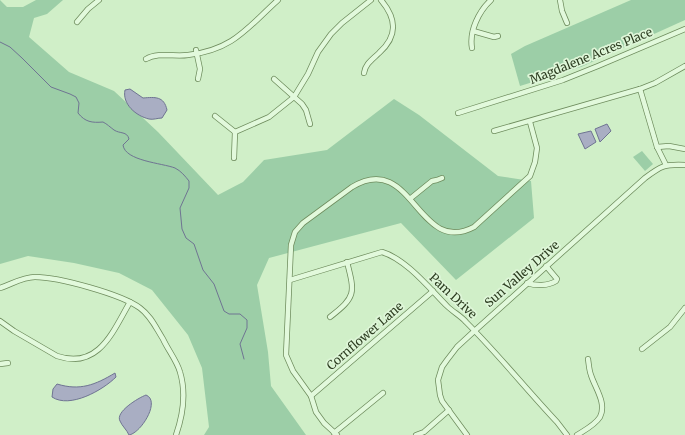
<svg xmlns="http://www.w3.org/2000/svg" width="685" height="435" viewBox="0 0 685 435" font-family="Merriweather,serif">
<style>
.green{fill:#9ccea7}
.water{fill:#a9aec3;stroke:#6f7492}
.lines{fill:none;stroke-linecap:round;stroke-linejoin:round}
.stream{stroke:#6f7492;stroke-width:1}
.minor-casing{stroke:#6e8c5d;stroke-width:6}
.minor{stroke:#e2f9dc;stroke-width:4.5}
.labels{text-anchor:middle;stroke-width:3.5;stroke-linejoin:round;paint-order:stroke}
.street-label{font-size:12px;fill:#2c3c20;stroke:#def6d8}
</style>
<rect width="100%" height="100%" fill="#d0efc8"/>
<g class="green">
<path d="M 0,0 L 7,7 L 23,7 L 36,0 L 63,0 L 47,14 L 34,18 L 29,37 L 69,72 L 114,91 L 158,132 L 218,195 L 243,182 L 264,160 L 327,150 L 394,99 L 419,115 L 498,176 L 531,181 L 534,218 L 456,280 L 401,223 L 269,258 L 257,285 L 268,352 L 271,386 L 306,435 L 204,435 L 209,427 L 202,368 L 188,335 L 152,290 L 119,273 L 74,263 L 28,256 L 0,264 Z"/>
<path d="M 631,0 L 685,0 L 685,20 L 581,67 L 520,86 L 511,54 L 525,46 Z"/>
<path d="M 642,151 L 653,164 L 645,171 L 633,157 Z"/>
</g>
<g class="water">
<path d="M 130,89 L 143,98 C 155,97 164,96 167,110 L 162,118 C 158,118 153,120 149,119 C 136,116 122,104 125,90 Z"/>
<path d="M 607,124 L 611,131 L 600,142 L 595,129 Z"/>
<path d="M 591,131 L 596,142 L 585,149 L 578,134 Z"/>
<path d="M 115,373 L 116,377 C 103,390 70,409 52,397 L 53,389 L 57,384 C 80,391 95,385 115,373 Z"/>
<path d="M 146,395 C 161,401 141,433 129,435 C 127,430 122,426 120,421 C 115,412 138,398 146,395 Z"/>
</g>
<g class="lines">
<path class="stream" d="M 0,42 L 10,47 L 22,58 L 51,87 L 70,94 L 76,97 L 79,103 L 78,113 C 85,122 92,123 103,122 C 107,124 110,127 114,130 C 120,134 127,131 129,139 L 123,145 C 125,161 162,163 175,168 C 181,171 185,176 189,181 L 189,188 L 180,208 L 182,229 L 186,238 L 194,244 L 203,270 L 214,284 L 224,311 L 229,314 L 240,314 L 247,320 L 247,328 L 240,344 L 244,359"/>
<g class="minor-casing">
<g id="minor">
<path d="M 560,0 L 562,11 L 567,23"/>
<path d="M 77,22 L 88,9 L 99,0"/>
<path d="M 473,31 L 494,37 L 498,36"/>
<path d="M 472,48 C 469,31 479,11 491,0"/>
<path d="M 196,50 L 200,69 L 198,79"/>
<path d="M 146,59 C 158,52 175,57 188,55 C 233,50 247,28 278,0"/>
<path d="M 364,73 C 365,64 373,59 379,53 C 398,36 397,19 381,0"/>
<path d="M 274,79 L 302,104 L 306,110 L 310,124"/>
<path d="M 640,89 L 657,147 L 666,165"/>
<path d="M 458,113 L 563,80 L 598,66 L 685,29"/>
<path d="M 215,116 L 235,132"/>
<path d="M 494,131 L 640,89 L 655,83 L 685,66"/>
<path d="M 235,132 L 269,117 L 294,97 L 308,74 L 318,52 L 331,34 L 342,23 L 371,0"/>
<path d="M 657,147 L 669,146 L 685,149"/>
<path d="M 234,158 L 235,132"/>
<path d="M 411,198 L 432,181 L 437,180 L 442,178"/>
<path d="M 290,280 L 382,252 C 406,259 430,289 447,306 C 453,312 461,316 466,322 C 498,354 526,389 557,422 L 567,435"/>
<path d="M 527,283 C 536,286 548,286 556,281 L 557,279 L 546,266"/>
<path d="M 0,288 C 12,284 23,277 35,277 C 58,277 121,294 140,308 C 151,316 156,328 163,339 C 168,350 177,361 180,372 C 186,392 183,415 176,435"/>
<path d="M 330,317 C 356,297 355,293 347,262"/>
<path d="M 0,321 L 14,331 L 57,356 C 99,370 113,331 130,302"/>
<path d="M 642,349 L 670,327 L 685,308"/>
<path d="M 0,364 L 8,363"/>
<path d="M 311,396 L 433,291"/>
<path d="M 334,433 L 383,393"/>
<path d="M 337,435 L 324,423 L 316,412 L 311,396 L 293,371 L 286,355 L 291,245 L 295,232 L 303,223 L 352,187 C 413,150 417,257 474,227 L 530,176 L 535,162 L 537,148 L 530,122"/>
<path d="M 416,435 L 424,432 L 449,410"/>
<path d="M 467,435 L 442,401 L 440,395 L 438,380 L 442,367 L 447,360 L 457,347 L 470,335 L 645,178 C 661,166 664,164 685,165"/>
<path d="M 577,435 C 585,430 595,425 600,417 C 607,403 595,388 591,375 C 589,370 589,365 588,359"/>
</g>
</g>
<use href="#minor" class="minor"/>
</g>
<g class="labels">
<g class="street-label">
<text transform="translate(591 56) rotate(-22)" y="4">Magdalene Acres Place</text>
<text transform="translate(522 274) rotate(-41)" y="4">Sun Valley Drive</text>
<text transform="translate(453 296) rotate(43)" y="4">Pam Drive</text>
<text transform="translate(365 336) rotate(-41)" y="4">Cornflower Lane</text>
</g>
</g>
</svg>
